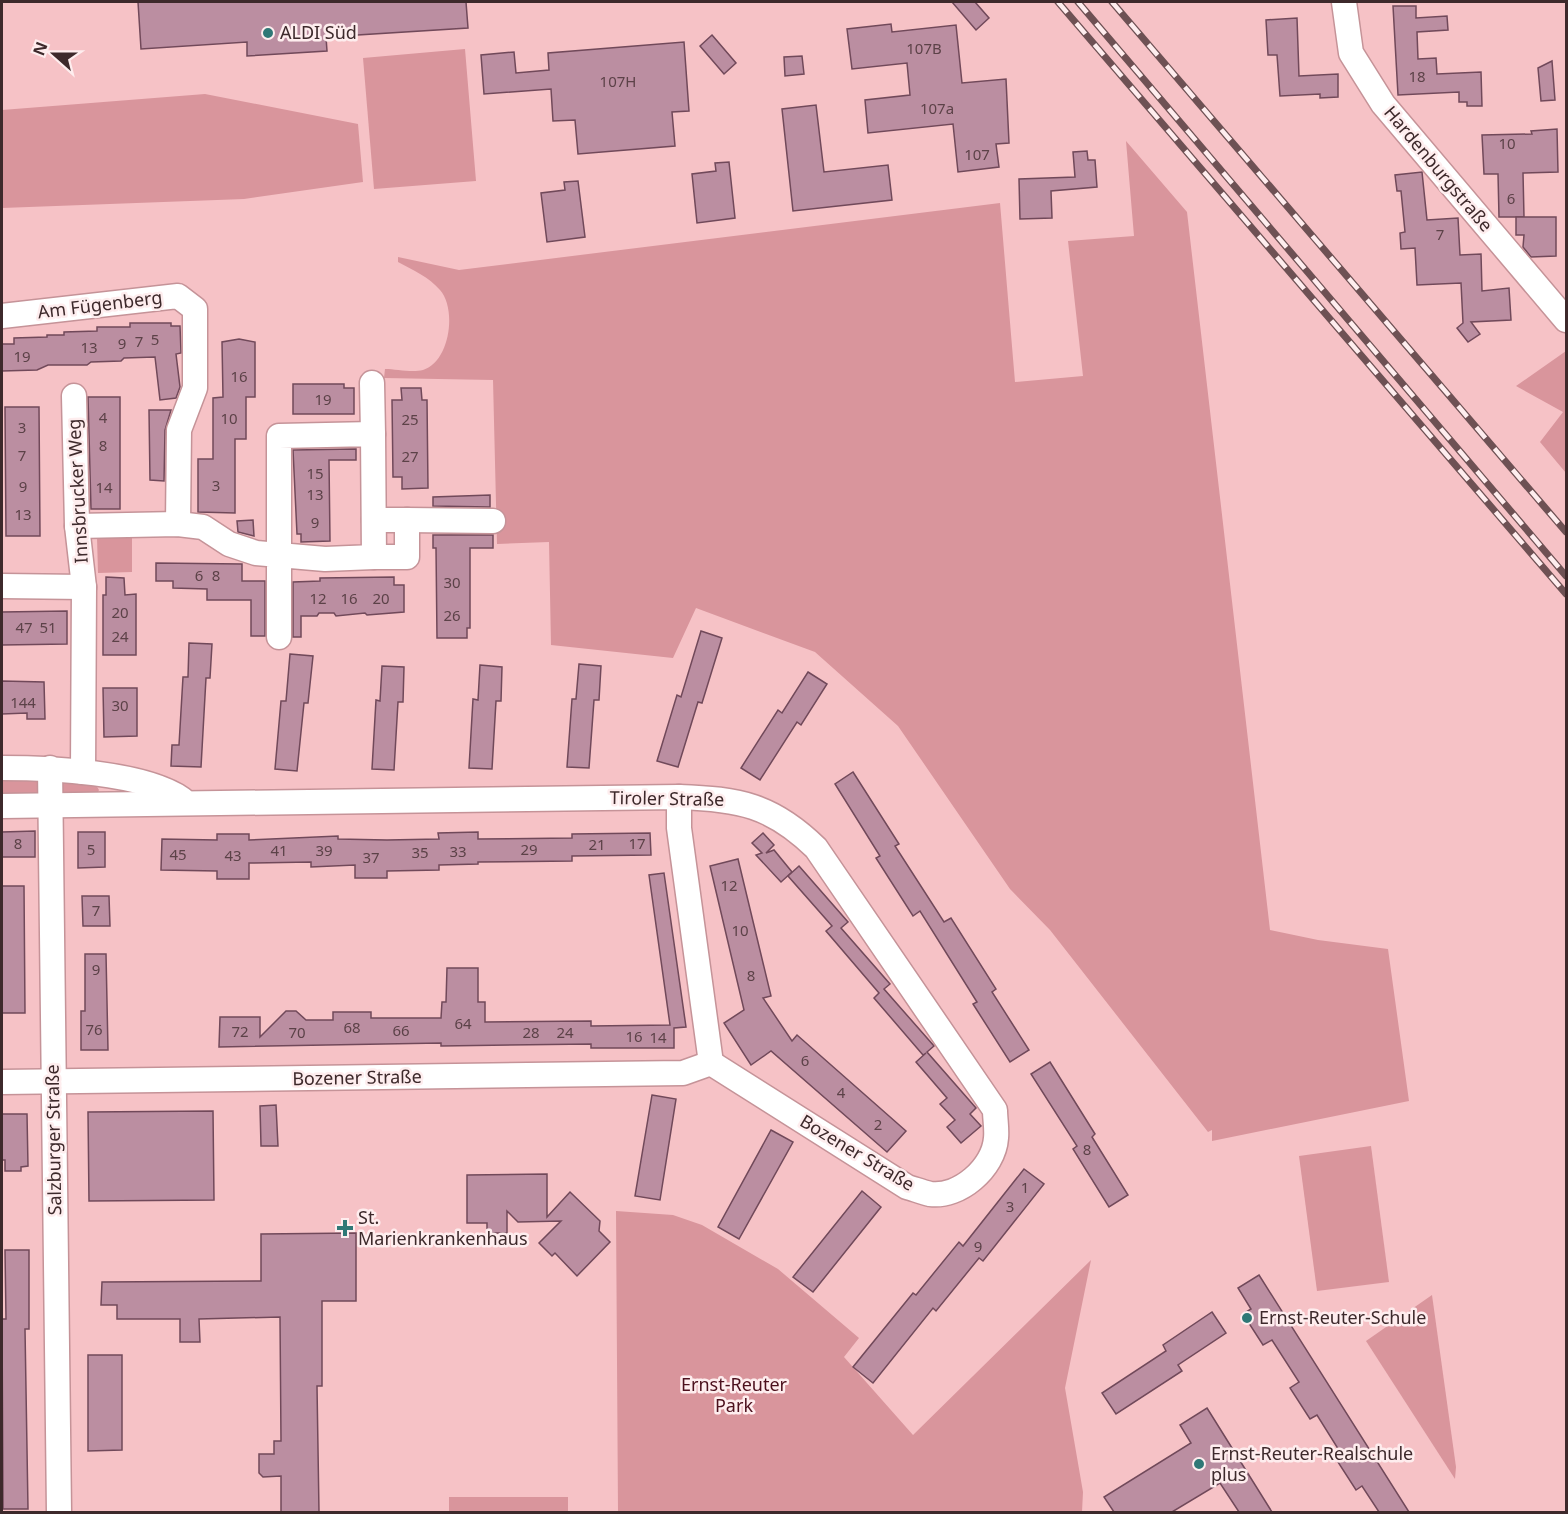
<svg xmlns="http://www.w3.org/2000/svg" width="1568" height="1514" viewBox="0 0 1568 1514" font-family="'Noto Sans',sans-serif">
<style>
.green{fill:#d9959c}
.building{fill:#bb8ea1;stroke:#71495a;stroke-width:1.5}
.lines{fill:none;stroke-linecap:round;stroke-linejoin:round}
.minor-casing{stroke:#c59398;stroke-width:27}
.minor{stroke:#fff;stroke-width:24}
.rail-casing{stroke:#6e5154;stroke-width:7}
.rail{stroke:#feedee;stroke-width:4.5;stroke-dasharray:14;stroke-linecap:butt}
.poi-dot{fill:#2f7876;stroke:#feedee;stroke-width:2}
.labels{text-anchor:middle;stroke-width:5;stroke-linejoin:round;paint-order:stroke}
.number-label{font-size:15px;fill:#5c4248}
.poi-label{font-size:18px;fill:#3d292b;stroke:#feedee;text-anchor:start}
.street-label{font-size:18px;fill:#3d292b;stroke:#feedee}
.park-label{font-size:18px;fill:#4c101d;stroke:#feedee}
</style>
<rect width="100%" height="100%" fill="#f6c2c6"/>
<g class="green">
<path d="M 465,49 L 476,181 L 374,189 L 363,58 Z"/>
<path d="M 205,94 L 358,124 L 363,182 L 244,199 L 2,208 L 2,110 Z"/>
<path d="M 1126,141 L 1187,212 L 1270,930 L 1318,940 L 1388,949 L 1409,1101 L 1212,1141 L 1212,1130 L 1208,1132 L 1050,930 L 1010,889 L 898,726 L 815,652 L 696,608 L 673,658 L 551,645 L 549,542 L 497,544 L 493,380 L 384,378 L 385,369 C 396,369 412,373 423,370 C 450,362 457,309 440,290 C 429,277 413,270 398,262 L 398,257 L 459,270 L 1000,203 L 1015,382 L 1083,376 L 1068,241 L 1134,236 Z"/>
<path d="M 1566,351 L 1566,473 L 1540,442 L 1563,412 L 1516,386 Z"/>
<path d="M 97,537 L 132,537 L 132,572 L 98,573 Z"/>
<path d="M 2,777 L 39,779 L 39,793 L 33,797 L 2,797 Z"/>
<path d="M 62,781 L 96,785 L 99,790 L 97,794 L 61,794 L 59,787 Z"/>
<path d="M 1371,1146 L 1389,1282 L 1317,1291 L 1299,1156 Z"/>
<path d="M 616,1211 L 673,1215 L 702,1225 L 778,1269 L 859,1338 L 844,1357 L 913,1435 L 1091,1260 L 1065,1388 L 1083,1492 L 1082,1512 L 618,1512 Z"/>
<path d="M 1432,1295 L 1456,1467 L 1455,1479 L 1366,1341 Z"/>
<rect x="449" y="1497" width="119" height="15"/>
</g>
<g class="building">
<path d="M 138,2 L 466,2 L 468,28 L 326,37 L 327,51 L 247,56 L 247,42 L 141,49 Z"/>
<path d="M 952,2 L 975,2 L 989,18 L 976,30 Z"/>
<path d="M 1393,6 L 1416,6 L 1416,18 L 1447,16 L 1448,30 L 1417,32 L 1418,59 L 1436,58 L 1437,74 L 1481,72 L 1482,106 L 1467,106 L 1467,102 L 1459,102 L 1459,92 L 1398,95 Z"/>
<path d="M 1297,18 L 1299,76 L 1338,74 L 1338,97 L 1320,98 L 1320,94 L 1280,96 L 1277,55 L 1268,55 L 1266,20 Z"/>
<path d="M 891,24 L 892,32 L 956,25 L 962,83 L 1006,79 L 1009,143 L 996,144 L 999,167 L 958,172 L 953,124 L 868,133 L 865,100 L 910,95 L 907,63 L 852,69 L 847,29 Z"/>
<path d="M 712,35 L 736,63 L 724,74 L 700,46 Z"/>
<path d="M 684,42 L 689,111 L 672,112 L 675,146 L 578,154 L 575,120 L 553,121 L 551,89 L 484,94 L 481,55 L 514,52 L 516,73 L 549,70 L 548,53 Z"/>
<path d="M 802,56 L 804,74 L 785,76 L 784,57 Z"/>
<path d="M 1552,61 L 1555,100 L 1541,101 L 1538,68 Z"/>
<path d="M 816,105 L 824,172 L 888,165 L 892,200 L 793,211 L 782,109 Z"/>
<path d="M 1557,129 L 1558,172 L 1523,173 L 1524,217 L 1499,217 L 1498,174 L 1484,174 L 1482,135 L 1532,134 L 1531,131 Z"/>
<path d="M 1087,151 L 1088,160 L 1095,160 L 1097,187 L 1051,191 L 1052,218 L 1020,219 L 1019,179 L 1075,177 L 1073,152 Z"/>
<path d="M 729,162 L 735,218 L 697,223 L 692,174 L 716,171 L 715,163 Z"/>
<path d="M 1422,172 L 1427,220 L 1458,218 L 1460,255 L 1481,254 L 1482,291 L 1509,288 L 1511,320 L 1471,322 L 1480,334 L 1468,342 L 1457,328 L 1463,323 L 1461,283 L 1417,285 L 1415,248 L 1401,249 L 1400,233 L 1405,232 L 1401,191 L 1397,191 L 1395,175 Z"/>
<path d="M 578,181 L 585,237 L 547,242 L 541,193 L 565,190 L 564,182 Z"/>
<path d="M 1516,217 L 1556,217 L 1556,256 L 1531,257 L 1523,247 L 1524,235 L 1516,235 Z"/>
<path d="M 130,323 L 171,323 L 171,326 L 180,326 L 181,353 L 176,354 L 180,387 L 176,398 L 160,400 L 155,357 L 124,358 L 121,361 L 91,362 L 87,365 L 48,365 L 37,370 L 2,371 L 2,344 L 14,344 L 14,338 L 47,337 L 47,335 L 64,335 L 64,332 L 97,331 L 97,327 L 130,327 Z"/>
<path d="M 239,339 L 255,342 L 255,397 L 246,397 L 246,439 L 235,439 L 235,513 L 198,512 L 198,459 L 213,459 L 213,398 L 223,397 L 222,342 Z"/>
<path d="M 293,384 L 344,384 L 344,388 L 354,388 L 354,414 L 293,414 Z"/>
<path d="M 401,388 L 421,388 L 422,400 L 427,400 L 428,488 L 402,489 L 402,477 L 393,477 L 392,400 L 402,400 Z"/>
<path d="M 88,397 L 120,397 L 120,509 L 91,509 Z"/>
<path d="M 5,407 L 39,407 L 40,536 L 6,536 Z"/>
<path d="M 149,410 L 171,410 L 165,430 L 164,481 L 150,480 Z"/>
<path d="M 356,449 L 356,460 L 329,460 L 330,541 L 301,542 L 301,534 L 297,534 L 293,450 Z"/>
<path d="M 490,495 L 490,507 L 433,506 L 433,497 Z"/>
<path d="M 253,520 L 254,536 L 238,532 L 237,521 Z"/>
<path d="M 433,535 L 493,535 L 493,548 L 470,548 L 470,628 L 467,628 L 467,638 L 437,638 L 436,548 L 433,548 Z"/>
<path d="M 156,563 L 242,564 L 242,581 L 265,581 L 265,636 L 251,636 L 251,600 L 207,600 L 207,589 L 173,588 L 173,581 L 156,581 Z"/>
<path d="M 106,577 L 124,578 L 125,595 L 136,594 L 136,655 L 103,655 L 103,595 L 106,595 Z"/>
<path d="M 394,577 L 394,585 L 404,585 L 404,612 L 367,615 L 365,613 L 336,616 L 334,613 L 319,613 L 317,616 L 301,616 L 301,637 L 293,637 L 293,582 L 320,581 L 320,578 Z"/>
<path d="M 67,611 L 67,644 L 2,645 L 2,612 Z"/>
<path d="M 701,631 L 722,638 L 702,703 L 698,702 L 678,767 L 657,761 L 677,695 L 681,697 Z"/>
<path d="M 189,643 L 212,644 L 210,678 L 206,678 L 201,767 L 171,766 L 172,745 L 179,745 L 183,677 L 188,677 Z"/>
<path d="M 290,654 L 313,656 L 308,703 L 304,703 L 297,771 L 275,769 L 281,701 L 286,701 Z"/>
<path d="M 579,664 L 601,666 L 599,700 L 594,700 L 589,768 L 567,767 L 572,699 L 576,699 Z"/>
<path d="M 480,665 L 502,667 L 501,701 L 496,701 L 492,769 L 469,768 L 473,699 L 478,700 Z"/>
<path d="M 382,666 L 404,667 L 403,702 L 398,702 L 394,770 L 372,769 L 376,700 L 380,701 Z"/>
<path d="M 808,672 L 827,684 L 801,725 L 797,722 L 760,780 L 741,768 L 778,710 L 782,713 Z"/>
<path d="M 2,681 L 44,682 L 45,719 L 27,719 L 27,713 L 2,714 Z"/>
<path d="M 103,688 L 137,688 L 137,736 L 104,737 Z"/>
<path d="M 853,772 L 899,844 L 895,846 L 944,922 L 951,918 L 996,989 L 992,992 L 1029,1050 L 1010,1062 L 973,1004 L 977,1002 L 920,911 L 913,916 L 876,858 L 880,856 L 835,784 Z"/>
<path d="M 35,831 L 35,857 L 2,857 L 2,832 Z"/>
<path d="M 78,832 L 105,832 L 105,867 L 78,868 Z"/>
<path d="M 478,832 L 478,839 L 572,838 L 572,834 L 650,833 L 651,855 L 572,856 L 572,861 L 478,862 L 478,864 L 439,865 L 439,870 L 387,871 L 387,878 L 355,878 L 355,865 L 311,867 L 311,862 L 249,863 L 249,879 L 217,879 L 217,871 L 161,870 L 162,839 L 217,840 L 217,834 L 249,834 L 249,840 L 338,836 L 338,839 L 387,840 L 439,839 L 438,833 Z"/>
<path d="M 763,833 L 774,845 L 766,853 L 774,850 L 792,872 L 781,882 L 756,855 L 762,853 L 752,843 Z"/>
<path d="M 738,859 L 771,996 L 763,998 L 792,1041 L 797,1035 L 906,1131 L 887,1152 L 771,1051 L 751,1065 L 724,1023 L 744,1010 L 710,866 Z"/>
<path d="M 799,866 L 848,922 L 841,928 L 890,984 L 884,989 L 934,1046 L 927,1052 L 976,1108 L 970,1114 L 981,1126 L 961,1143 L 947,1127 L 955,1120 L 940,1104 L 947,1098 L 916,1062 L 926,1053 L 923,1055 L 874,998 L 879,993 L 826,931 L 832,926 L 788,876 Z"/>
<path d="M 664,873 L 686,1027 L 674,1028 L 674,1048 L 591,1048 L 591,1044 L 441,1046 L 441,1043 L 219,1047 L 220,1017 L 260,1017 L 260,1037 L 286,1011 L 296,1011 L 306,1020 L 333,1020 L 333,1012 L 371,1012 L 371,1018 L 441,1018 L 442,1002 L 446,1002 L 447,968 L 478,968 L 478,1002 L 485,1002 L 485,1022 L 591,1021 L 591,1026 L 670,1025 L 649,875 Z"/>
<path d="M 2,886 L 24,886 L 25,1013 L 2,1013 Z"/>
<path d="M 82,896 L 109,896 L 110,926 L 83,926 Z"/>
<path d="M 85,954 L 106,954 L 108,1050 L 81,1050 L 81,1011 L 85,1011 Z"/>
<path d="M 1050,1062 L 1095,1134 L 1092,1137 L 1128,1195 L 1109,1207 L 1073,1149 L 1077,1146 L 1031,1074 Z"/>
<path d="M 652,1095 L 676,1099 L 660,1200 L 635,1196 Z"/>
<path d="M 276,1105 L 278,1146 L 261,1146 L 260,1106 Z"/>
<path d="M 213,1111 L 214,1200 L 89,1201 L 88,1112 Z"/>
<path d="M 2,1114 L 27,1114 L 28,1166 L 21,1167 L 21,1171 L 5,1171 L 5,1160 L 2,1160 Z"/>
<path d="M 771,1130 L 793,1142 L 739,1239 L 718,1227 Z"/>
<path d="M 1024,1169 L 1044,1184 L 983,1261 L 979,1258 L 936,1311 L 933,1308 L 873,1383 L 853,1367 L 913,1293 L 916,1295 L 959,1242 L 963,1246 Z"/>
<path d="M 547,1174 L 547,1217 L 570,1192 L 600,1221 L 599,1231 L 610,1242 L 577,1276 L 555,1253 L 552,1256 L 539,1243 L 561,1221 L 518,1222 L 507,1211 L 507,1233 L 487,1233 L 487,1223 L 467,1223 L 467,1175 Z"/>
<path d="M 862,1191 L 881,1207 L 813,1292 L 793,1277 Z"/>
<path d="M 356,1233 L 356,1301 L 322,1301 L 322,1386 L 317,1386 L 319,1512 L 281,1512 L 281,1476 L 263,1477 L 259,1473 L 259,1454 L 274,1454 L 274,1441 L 281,1441 L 280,1317 L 199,1319 L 200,1342 L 180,1342 L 180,1319 L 117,1319 L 117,1305 L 101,1305 L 102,1282 L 261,1281 L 261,1234 Z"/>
<path d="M 5,1250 L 29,1250 L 29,1329 L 25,1329 L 28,1509 L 3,1509 L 2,1319 L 6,1319 Z"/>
<path d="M 1259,1275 L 1409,1512 L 1379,1512 L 1362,1486 L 1356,1490 L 1336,1459 L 1342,1455 L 1317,1415 L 1310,1419 L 1290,1388 L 1299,1382 L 1272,1340 L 1263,1345 L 1243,1314 L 1251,1309 L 1238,1288 Z"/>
<path d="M 1212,1312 L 1226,1333 L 1178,1365 L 1182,1371 L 1116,1414 L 1102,1393 L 1166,1351 L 1163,1345 Z"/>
<path d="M 88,1355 L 122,1355 L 122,1450 L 88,1451 Z"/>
<path d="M 1207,1408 L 1272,1512 L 1239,1512 L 1220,1483 L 1172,1512 L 1114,1512 L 1104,1497 L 1191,1443 L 1180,1425 Z"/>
</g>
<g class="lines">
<g class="minor-casing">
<g id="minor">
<path d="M 1344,2 L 1351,53 L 1383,104 L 1566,320"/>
<path d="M 2,316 L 178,296 L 195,309 L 195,388 L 179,430 L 178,524"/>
<path d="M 372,383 L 373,434"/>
<path d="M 74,396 L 77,526 L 84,587 L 83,772"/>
<path d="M 407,520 L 493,521"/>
<path d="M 77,526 L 178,524 L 203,527 L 229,544 L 256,553 L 325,559 L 374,557 L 373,434 L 279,436 L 279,637"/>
<path d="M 374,557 L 407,557 L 407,520 L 374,520"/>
<path d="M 2,586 L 84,587"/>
<path d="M 2,768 C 49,768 143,772 182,799"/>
<path d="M 50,768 L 59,1512"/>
<path d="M 679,797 L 679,828 L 711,1063"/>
<path d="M 2,806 L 679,797 C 739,799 772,805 816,848 L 995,1110 C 995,1119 997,1129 996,1138 C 994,1168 959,1198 930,1194 C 922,1192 914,1189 907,1187 L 711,1063"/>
<path d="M 2,1082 L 683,1073 L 711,1063"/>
</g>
</g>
<use href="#minor" class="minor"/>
<g class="rail-casing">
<g id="rail">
<path d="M 1058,2 L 1566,594"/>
<path d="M 1078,2 L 1566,576"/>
<path d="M 1112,2 L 1566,532"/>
</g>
</g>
<use href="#rail" class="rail"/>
</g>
<g class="poi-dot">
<circle cx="268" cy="33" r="6"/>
<path d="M342 1219h6v6h6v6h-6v6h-6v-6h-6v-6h6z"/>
<circle cx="1247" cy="1318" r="6"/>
<circle cx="1199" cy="1464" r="6"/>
</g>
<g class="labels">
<g class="number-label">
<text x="924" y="54">107B</text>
<text x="1417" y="82">18</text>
<text x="618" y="87">107H</text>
<text x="937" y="114">107a</text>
<text x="1507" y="149">10</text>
<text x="977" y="160">107</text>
<text x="1511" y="204">6</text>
<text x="1440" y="240">7</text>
<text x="155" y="345">5</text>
<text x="139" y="347">7</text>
<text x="122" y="349">9</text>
<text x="89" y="353">13</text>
<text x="22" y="362">19</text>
<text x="239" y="382">16</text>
<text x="323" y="405">19</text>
<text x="103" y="423">4</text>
<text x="229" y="424">10</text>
<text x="410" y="425">25</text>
<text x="22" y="433">3</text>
<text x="103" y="451">8</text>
<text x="22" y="461">7</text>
<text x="410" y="462">27</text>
<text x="315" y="479">15</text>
<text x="216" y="491">3</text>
<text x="23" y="492">9</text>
<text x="104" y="493">14</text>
<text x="315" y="500">13</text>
<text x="23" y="520">13</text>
<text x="315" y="528">9</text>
<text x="199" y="581">6</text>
<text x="216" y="581">8</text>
<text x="452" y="588">30</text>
<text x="318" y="604">12</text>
<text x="349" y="604">16</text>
<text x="381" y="604">20</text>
<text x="120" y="618">20</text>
<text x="452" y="621">26</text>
<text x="24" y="633">47</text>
<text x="48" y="633">51</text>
<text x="120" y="642">24</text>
<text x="23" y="708">144</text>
<text x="120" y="711">30</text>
<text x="18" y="849">8</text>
<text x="637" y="849">17</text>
<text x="597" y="850">21</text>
<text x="91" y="855">5</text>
<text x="529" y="855">29</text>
<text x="279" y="856">41</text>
<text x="324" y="856">39</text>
<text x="458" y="857">33</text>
<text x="420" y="858">35</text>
<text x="178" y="860">45</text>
<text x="233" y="861">43</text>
<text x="371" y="863">37</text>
<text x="729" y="891">12</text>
<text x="96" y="916">7</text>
<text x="740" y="936">10</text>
<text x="96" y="975">9</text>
<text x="751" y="981">8</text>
<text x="463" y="1029">64</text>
<text x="352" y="1033">68</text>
<text x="94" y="1035">76</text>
<text x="401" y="1036">66</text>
<text x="240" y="1037">72</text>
<text x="297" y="1038">70</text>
<text x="531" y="1038">28</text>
<text x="565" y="1038">24</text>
<text x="634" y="1042">16</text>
<text x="658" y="1043">14</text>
<text x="805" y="1066">6</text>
<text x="841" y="1098">4</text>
<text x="878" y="1130">2</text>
<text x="1087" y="1155">8</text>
<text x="1025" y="1193">1</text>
<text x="1010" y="1212">3</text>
<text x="978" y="1252">9</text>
</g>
<g class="poi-label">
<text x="280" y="39">ALDI Süd</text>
<text x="358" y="1224">St.<tspan x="358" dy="21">Marienkrankenhaus</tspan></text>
<text x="1259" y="1324">Ernst-Reuter-Schule</text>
<text x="1211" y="1460">Ernst-Reuter-Realschule<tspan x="1211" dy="21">plus</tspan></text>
</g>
<g class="street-label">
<text transform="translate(1438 169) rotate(50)" y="6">Hardenburgstraße</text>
<text transform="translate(100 305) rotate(-7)" y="6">Am Fügenberg</text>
<text transform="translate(78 491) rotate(-93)" y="6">Innsbrucker Weg</text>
<text transform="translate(667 799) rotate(1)" y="6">Tiroler Straße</text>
<text transform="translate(357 1078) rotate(-1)" y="6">Bozener Straße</text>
<text transform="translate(54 1140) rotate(-91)" y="6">Salzburger Straße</text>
<text transform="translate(857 1153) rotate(31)" y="6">Bozener Straße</text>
</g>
<g class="park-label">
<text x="734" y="1391">Ernst-Reuter<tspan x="734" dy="21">Park</tspan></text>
</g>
</g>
<rect width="1568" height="1514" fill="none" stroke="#3d292b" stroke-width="6"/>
<g transform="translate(54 54) rotate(291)" stroke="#feedee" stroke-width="4.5" paint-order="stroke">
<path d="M0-4.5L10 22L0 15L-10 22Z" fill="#3d292b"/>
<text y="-9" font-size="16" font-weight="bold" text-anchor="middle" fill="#3d292b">N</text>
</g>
</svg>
